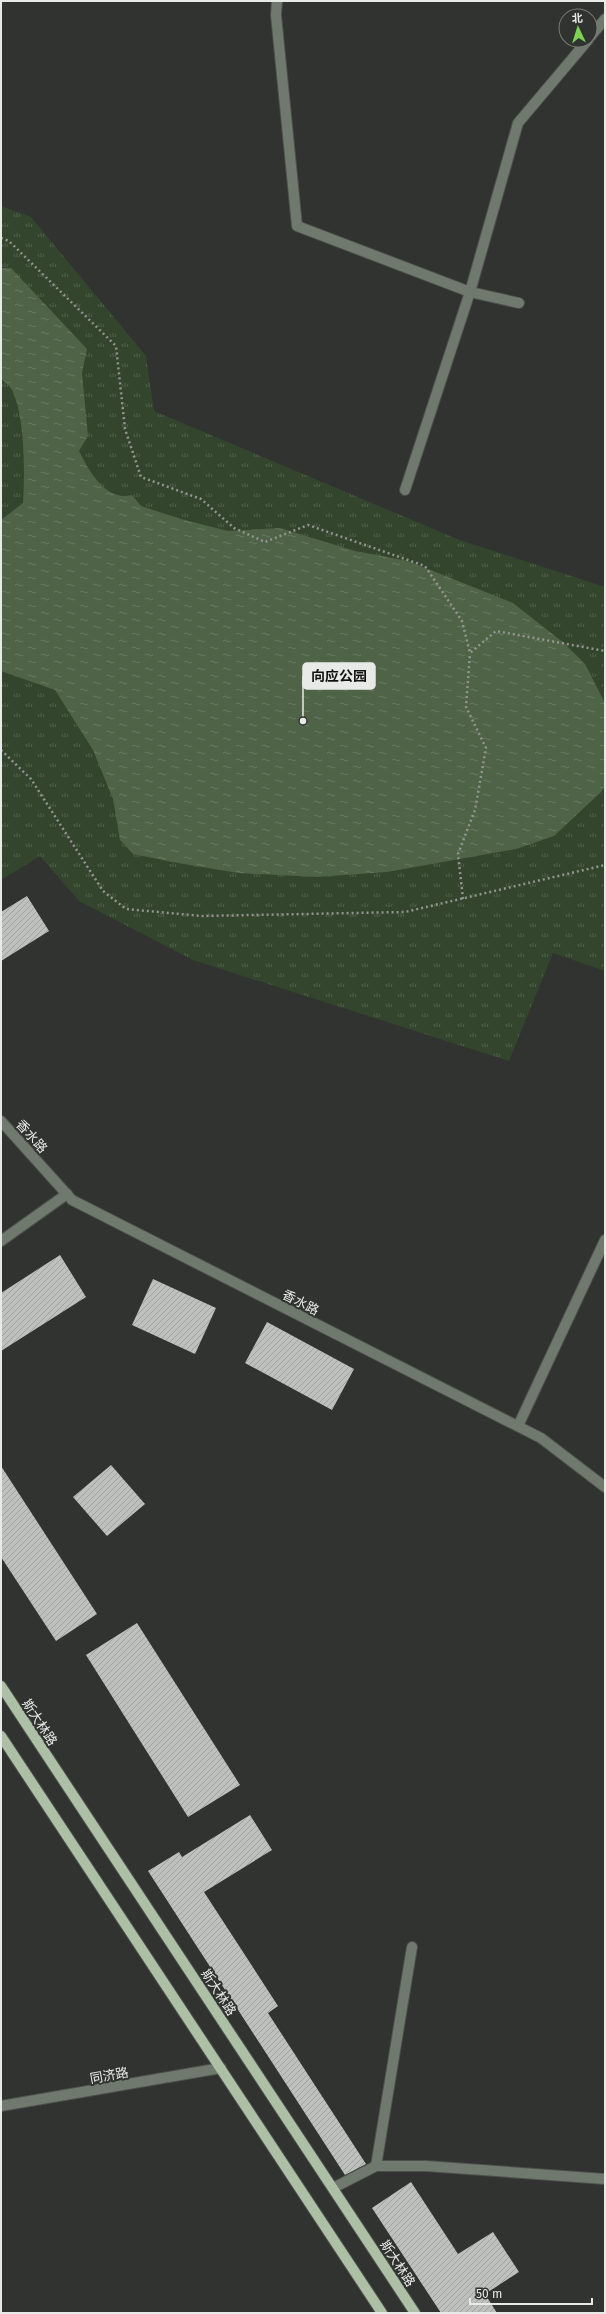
<svg xmlns="http://www.w3.org/2000/svg" width="606" height="2314" viewBox="0 0 606 2314" font-family="'Fira Sans','Noto Sans SC',sans-serif">
<style>
.park{fill:url(#park-tufts)}
.water{fill:url(#water-ripples)}
.building{fill:url(#building-hatch)}
.lines{fill:none;stroke-linecap:round;stroke-linejoin:round}
.minor-casing{stroke:#4d504c;stroke-width:12}
.major-casing{stroke:#4d504c;stroke-width:12}
.path{stroke:#929591;stroke-width:2.5;stroke-dasharray:2 3;stroke-linecap:butt}
.minor{stroke:#70796d;stroke-width:10}
.major{stroke:#adc0a6;stroke-width:10}
.labels{text-anchor:middle;stroke-width:4;stroke-linejoin:round;paint-order:stroke}
.street-label{font-size:13px;fill:#e8eae7;stroke:#30332f}
.leader{fill:none;stroke:#e8eae7;stroke-width:1.5}
.callout-dot{fill:#e8eae7;stroke:#30332f;stroke-width:1.5}
.callout{fill:#e8eae7;stroke:#e8eae7;stroke-width:1.5}
.callout-label{font-size:14px;text-anchor:middle;font-weight:bold;fill:#111}
</style>
<defs>
<pattern id="park-tufts" width="24" height="20" patternUnits="userSpaceOnUse"><rect width="24" height="20" fill="#34452d"/><path d="M3 7l-1-3M5 7V3M7 7l1-3M15 17l-1-3M17 17v-4M19 17l1-3" fill="none" stroke="#51604b"/></pattern>
<pattern id="water-ripples" width="26" height="14" patternUnits="userSpaceOnUse"><rect width="26" height="14" fill="#4f6347"/><path d="M2 4q2-2 4 0t4 0M15 11q2-2 4 0t4 0" fill="none" stroke="#687a62"/></pattern>
<pattern id="building-hatch" width="6" height="6" patternUnits="userSpaceOnUse"><rect width="6" height="6" fill="#bdc1bc"/><path d="M-1 1l2-2M0 6l6-6M5 7l2-2" fill="none" stroke="#9fa29e"/></pattern>
</defs>
<rect width="100%" height="100%" fill="#30332f"/>
<path class="park" d="M 1,206 L 31,217 L 146,356 L 154,411 L 457,539 L 605,587 L 605,971 L 553,953 L 509,1061 L 193,960 L 79,901 L 40,856 L 1,880 Z"/>
<path class="water" d="M 1,268 L 11,268 L 87,349 L 82,373 L 88,436 L 79,451 C 89,471 106,502 132,495 L 141,506 L 181,519 L 228,531 L 280,528 L 355,551 L 408,561 L 513,603 L 564,643 L 585,664 L 603,699 L 605,704 L 605,786 L 601,792 L 554,836 L 516,849 L 387,872 L 317,877 L 238,873 L 172,862 L 133,854 L 120,840 L 113,799 L 93,750 L 55,690 L 1,671 L 1,520 L 23,503 C 25,474 25,416 12,390 C 10,386 4,382 1,378 Z"/>
<g class="building">
<path d="M 27,896 L 49,931 L 1,961 L 1,912 Z"/>
<path d="M 60,1255 L 86,1297 L 1,1351 L 1,1293 Z"/>
<path d="M 153,1279 L 216,1308 L 195,1354 L 132,1325 Z"/>
<path d="M 267,1322 L 354,1369 L 332,1410 L 245,1363 Z"/>
<path d="M 111,1465 L 145,1504 L 107,1536 L 73,1497 Z"/>
<path d="M 1,1466 L 97,1614 L 56,1641 L 1,1557 Z"/>
<path d="M 137,1623 L 240,1785 L 188,1817 L 86,1655 Z"/>
<path d="M 250,1815 L 272,1850 L 204,1892 L 278,2006 L 268,2013 L 366,2164 L 345,2175 L 148,1871 L 179,1852 L 182,1857 Z"/>
<path d="M 411,2182 L 458,2254 L 493,2232 L 519,2272 L 485,2294 L 497,2313 L 441,2313 L 372,2208 Z"/>
</g>
<g class="lines">
<g class="minor-casing">
<g id="minor">
<path d="M 277,1 L 276,15 L 297,226 L 470,292 L 519,303"/>
<path d="M 590,37 L 605,19"/>
<path d="M 405,490 L 470,292 L 518,123 L 588,40"/>
<path d="M 1,1121 L 72,1200 L 541,1438 L 605,1487"/>
<path d="M 1,1241 L 67,1194"/>
<path d="M 518,1426 L 605,1240"/>
<path d="M 1,2106 L 221,2068"/>
<path d="M 376,2166 L 412,1947"/>
<path d="M 333,2188 L 376,2166 L 426,2166 L 605,2179"/>
</g>
</g>
<g class="major-casing">
<g id="major">
<path d="M 1,1686 L 415,2313"/>
<path d="M 1,1736 L 382,2313"/>
</g>
</g>
<g class="path">
<path d="M 1,238 L 9,241 L 116,346 L 125,429 L 141,477 L 201,499 L 234,528 L 265,542 L 308,525 L 425,566 L 462,621 L 470,653 L 496,631 L 605,651"/>
<path d="M 1,750 L 31,779 L 103,891 L 126,909 L 202,916 L 405,912 L 605,865"/>
<path d="M 463,899 L 458,854 L 475,810 L 486,748 L 466,707 L 470,653"/>
</g>
<use href="#minor" class="minor"/>
<use href="#major" class="major"/>
</g>
<g class="labels">
<g class="street-label">
<text transform="translate(32 1136) rotate(48)" y="5">香水路</text>
<text transform="translate(301 1302) rotate(27)" y="5">香水路</text>
<text transform="translate(40 1722) rotate(57)" y="5">斯大林路</text>
<text transform="translate(219 1992) rotate(57)" y="5">斯大林路</text>
<text transform="translate(109 2075) rotate(-10)" y="5">同济路</text>
<text transform="translate(398 2263) rotate(57)" y="5">斯大林路</text>
</g>
</g>
<path class="leader" d="M303 721L303 676"/>
<circle class="callout-dot" cx="303" cy="721" r="4"/>
<rect class="callout" x="303" y="663" width="72" height="26" rx="4"/>
<g class="callout-label">
<text x="339" y="681">向应公园</text>
</g>
<rect width="606" height="2314" fill="none" stroke="#e8eae7" stroke-width="4"/>
<g transform="translate(578 28) rotate(356)"><circle r="19" fill="#30332f" stroke="#7a7c79"/>
<path d="M0-3L7 15L0 10L-7 15Z" fill="#7dd154"/>
<text y="-6" font-size="11" font-weight="bold" text-anchor="middle" fill="#e8eae7">北</text>
</g>
<path d="M470 2298v6h122v-6" fill="none" stroke="#e8eae7" stroke-width="2"/>
<text x="476" y="2298" font-size="12" fill="#e8eae7" stroke="#30332f" stroke-width="3" paint-order="stroke">50 m</text>
</svg>
